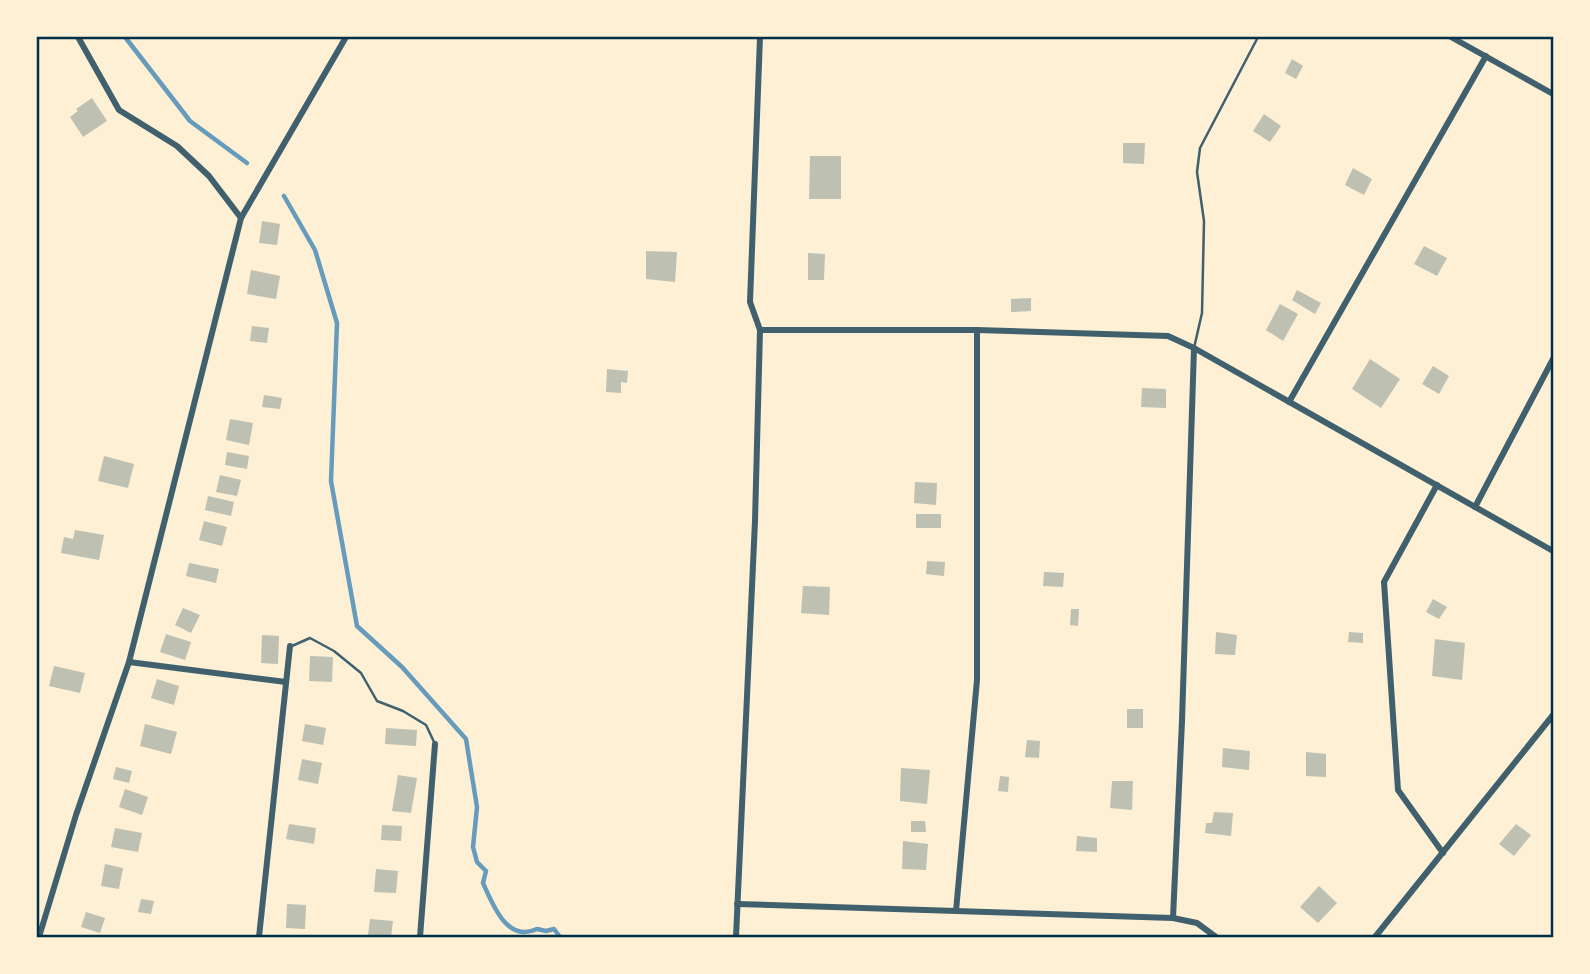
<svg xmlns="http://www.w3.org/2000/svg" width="1590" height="974" viewBox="0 0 1590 974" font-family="Bitter,serif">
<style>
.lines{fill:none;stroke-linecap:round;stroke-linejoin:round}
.stream{stroke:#669bbc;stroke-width:4.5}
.building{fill:#bec0b2}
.service{stroke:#3f606c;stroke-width:2.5}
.minor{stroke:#3f606c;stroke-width:6}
.neatline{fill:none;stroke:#003049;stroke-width:2.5}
</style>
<rect width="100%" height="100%" fill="#fdf0d5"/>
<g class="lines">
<g class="stream">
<path d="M 125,37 L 190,121 L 247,163"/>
<path d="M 284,196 L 315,250 L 337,323 L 331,481 L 357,626 L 402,667 L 466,739 L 477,807 L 473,847 L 477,862 L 486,871 L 483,883 C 493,905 507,943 537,929 L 546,931 L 554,929 L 560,937"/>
</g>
</g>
<g class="building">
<path d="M 1292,59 L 1303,66 L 1296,79 L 1285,73 Z"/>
<path d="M 92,98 L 107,121 L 83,137 L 70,117 L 78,111 L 76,109 Z"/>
<path d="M 1264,114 L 1281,126 L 1270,142 L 1253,131 Z"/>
<path d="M 1123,143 L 1145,143 L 1144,164 L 1123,163 Z"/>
<path d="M 810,156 L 841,156 L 841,199 L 809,199 Z"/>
<path d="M 1353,168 L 1372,179 L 1364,195 L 1345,185 Z"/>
<path d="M 262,221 L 280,224 L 277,245 L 259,243 Z"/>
<path d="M 1424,246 L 1447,258 L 1437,276 L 1414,264 Z"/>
<path d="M 646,251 L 677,252 L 675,282 L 646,279 Z"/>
<path d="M 808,253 L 825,254 L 824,280 L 808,280 Z"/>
<path d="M 251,270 L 280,276 L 276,299 L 247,294 Z"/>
<path d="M 1297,290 L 1321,303 L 1315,314 L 1292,300 Z"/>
<path d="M 1031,298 L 1031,311 L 1011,312 L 1011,299 Z"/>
<path d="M 1280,304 L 1298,314 L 1283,341 L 1266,330 Z"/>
<path d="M 252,326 L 269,328 L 267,343 L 250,341 Z"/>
<path d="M 1370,359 L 1400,379 L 1381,408 L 1352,389 Z"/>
<path d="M 1433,366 L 1449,376 L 1439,394 L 1422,384 Z"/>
<path d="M 607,369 L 628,371 L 627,383 L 621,382 L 621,393 L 606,392 Z"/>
<path d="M 1142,388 L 1166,389 L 1166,408 L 1141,407 Z"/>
<path d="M 264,395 L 282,398 L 280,409 L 262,407 Z"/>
<path d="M 230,419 L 253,423 L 249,445 L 226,440 Z"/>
<path d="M 227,452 L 249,456 L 247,469 L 225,465 Z"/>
<path d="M 104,456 L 134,464 L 128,488 L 98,481 Z"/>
<path d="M 220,475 L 241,480 L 237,496 L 216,492 Z"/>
<path d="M 915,482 L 937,483 L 936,505 L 914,503 Z"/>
<path d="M 208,496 L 234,502 L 231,516 L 205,510 Z"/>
<rect x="916" y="514" width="25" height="14"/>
<path d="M 204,521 L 227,527 L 222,546 L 199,540 Z"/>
<path d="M 75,530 L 104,535 L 99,560 L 61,553 L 64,537 L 73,539 Z"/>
<path d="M 927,561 L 945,562 L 944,576 L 926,574 Z"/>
<path d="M 189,563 L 219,569 L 216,583 L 186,576 Z"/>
<path d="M 1044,572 L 1064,573 L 1063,587 L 1043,586 Z"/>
<path d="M 803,586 L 830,587 L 829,615 L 801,613 Z"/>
<path d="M 1433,599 L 1447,607 L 1439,619 L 1426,612 Z"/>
<path d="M 183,608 L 200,615 L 191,633 L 175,625 Z"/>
<path d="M 1071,609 L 1079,609 L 1078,626 L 1070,625 Z"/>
<path d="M 1216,632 L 1237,635 L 1235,655 L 1215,654 Z"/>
<path d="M 1349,632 L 1363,633 L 1363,643 L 1348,642 Z"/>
<path d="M 166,634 L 191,642 L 185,660 L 160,652 Z"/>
<path d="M 262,635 L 279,636 L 278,664 L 261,663 Z"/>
<path d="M 1435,639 L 1465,643 L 1462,680 L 1432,676 Z"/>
<path d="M 310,656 L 333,657 L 332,682 L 309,681 Z"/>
<path d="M 54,666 L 85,673 L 80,693 L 49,686 Z"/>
<path d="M 157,679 L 179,686 L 174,705 L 151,698 Z"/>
<rect x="1127" y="709" width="16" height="19"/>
<path d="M 145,724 L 177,732 L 171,754 L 140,746 Z"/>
<path d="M 305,724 L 326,728 L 323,745 L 302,741 Z"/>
<path d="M 386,728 L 417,730 L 416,746 L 385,744 Z"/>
<path d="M 1027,740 L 1040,741 L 1039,758 L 1025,757 Z"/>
<path d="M 1223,748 L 1250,751 L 1249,770 L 1222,767 Z"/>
<path d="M 1306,752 L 1326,754 L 1326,777 L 1306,776 Z"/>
<path d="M 302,759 L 322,763 L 318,784 L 298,780 Z"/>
<path d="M 116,767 L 132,771 L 129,783 L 113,779 Z"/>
<path d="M 901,768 L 930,770 L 927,804 L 900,801 Z"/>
<path d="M 398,775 L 417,778 L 411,813 L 392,811 Z"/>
<path d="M 1000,776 L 1009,777 L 1008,792 L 998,791 Z"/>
<path d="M 1112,781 L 1133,781 L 1132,810 L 1110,808 Z"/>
<path d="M 125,789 L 148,797 L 142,815 L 119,807 Z"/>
<path d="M 1214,812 L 1233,813 L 1231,836 L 1205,833 L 1206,823 L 1212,823 Z"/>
<path d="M 911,821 L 925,821 L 926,832 L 911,832 Z"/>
<path d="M 289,824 L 316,828 L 314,844 L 286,839 Z"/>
<path d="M 1516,824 L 1531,835 L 1514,856 L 1499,844 Z"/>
<path d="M 382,825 L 402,826 L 401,841 L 381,840 Z"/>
<path d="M 115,828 L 142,833 L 138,852 L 111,847 Z"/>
<path d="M 1077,836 L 1097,838 L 1097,852 L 1076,851 Z"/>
<path d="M 903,841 L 928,844 L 926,870 L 902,869 Z"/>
<path d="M 105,864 L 123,868 L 119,889 L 101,886 Z"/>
<path d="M 376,869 L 398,871 L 396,893 L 374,892 Z"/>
<path d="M 1319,886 L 1337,903 L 1318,923 L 1300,907 Z"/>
<path d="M 141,899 L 154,901 L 151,914 L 138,912 Z"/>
<path d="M 287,904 L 306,905 L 305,929 L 286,928 Z"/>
<path d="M 86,912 L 105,918 L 100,933 L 81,927 Z"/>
<path d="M 370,919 L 393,921 L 391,937 L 368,935 Z"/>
</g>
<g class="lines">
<g class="service">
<path d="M 1194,348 L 1202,313 L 1204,221 L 1197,172 L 1200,148 L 1258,37"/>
<path d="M 292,646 L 310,638 L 334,651 L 361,673 L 377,701 L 403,711 L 426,725 L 435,744"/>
</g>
<g class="minor">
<path d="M 78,37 L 119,110 L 177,146 L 209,176 L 241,218"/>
<path d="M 1451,37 L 1553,94"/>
<path d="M 760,330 L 977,330 L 1168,336 L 1194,348 L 1553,551"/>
<path d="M 1289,402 L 1486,56"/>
<path d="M 1437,485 L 1384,582 L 1398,790 L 1443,853"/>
<path d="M 1475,507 L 1553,359"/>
<path d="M 129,662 L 286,682"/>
<path d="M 737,904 L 1173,918 L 1197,923 L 1216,937"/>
<path d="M 956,911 L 977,680 L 977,330"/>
<path d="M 1173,918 L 1182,721 L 1194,348"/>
<path d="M 39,937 L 76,815 L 129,662 L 241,218 L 346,37"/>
<path d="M 259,937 L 290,646"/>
<path d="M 420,937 L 435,744"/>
<path d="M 736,937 L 755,521 L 760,330 L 750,302 L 760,37"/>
<path d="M 1375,937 L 1553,715"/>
</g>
</g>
<rect width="1590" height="974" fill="none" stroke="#fdf0d5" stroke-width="77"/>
<rect x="38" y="38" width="1514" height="898" class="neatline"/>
</svg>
